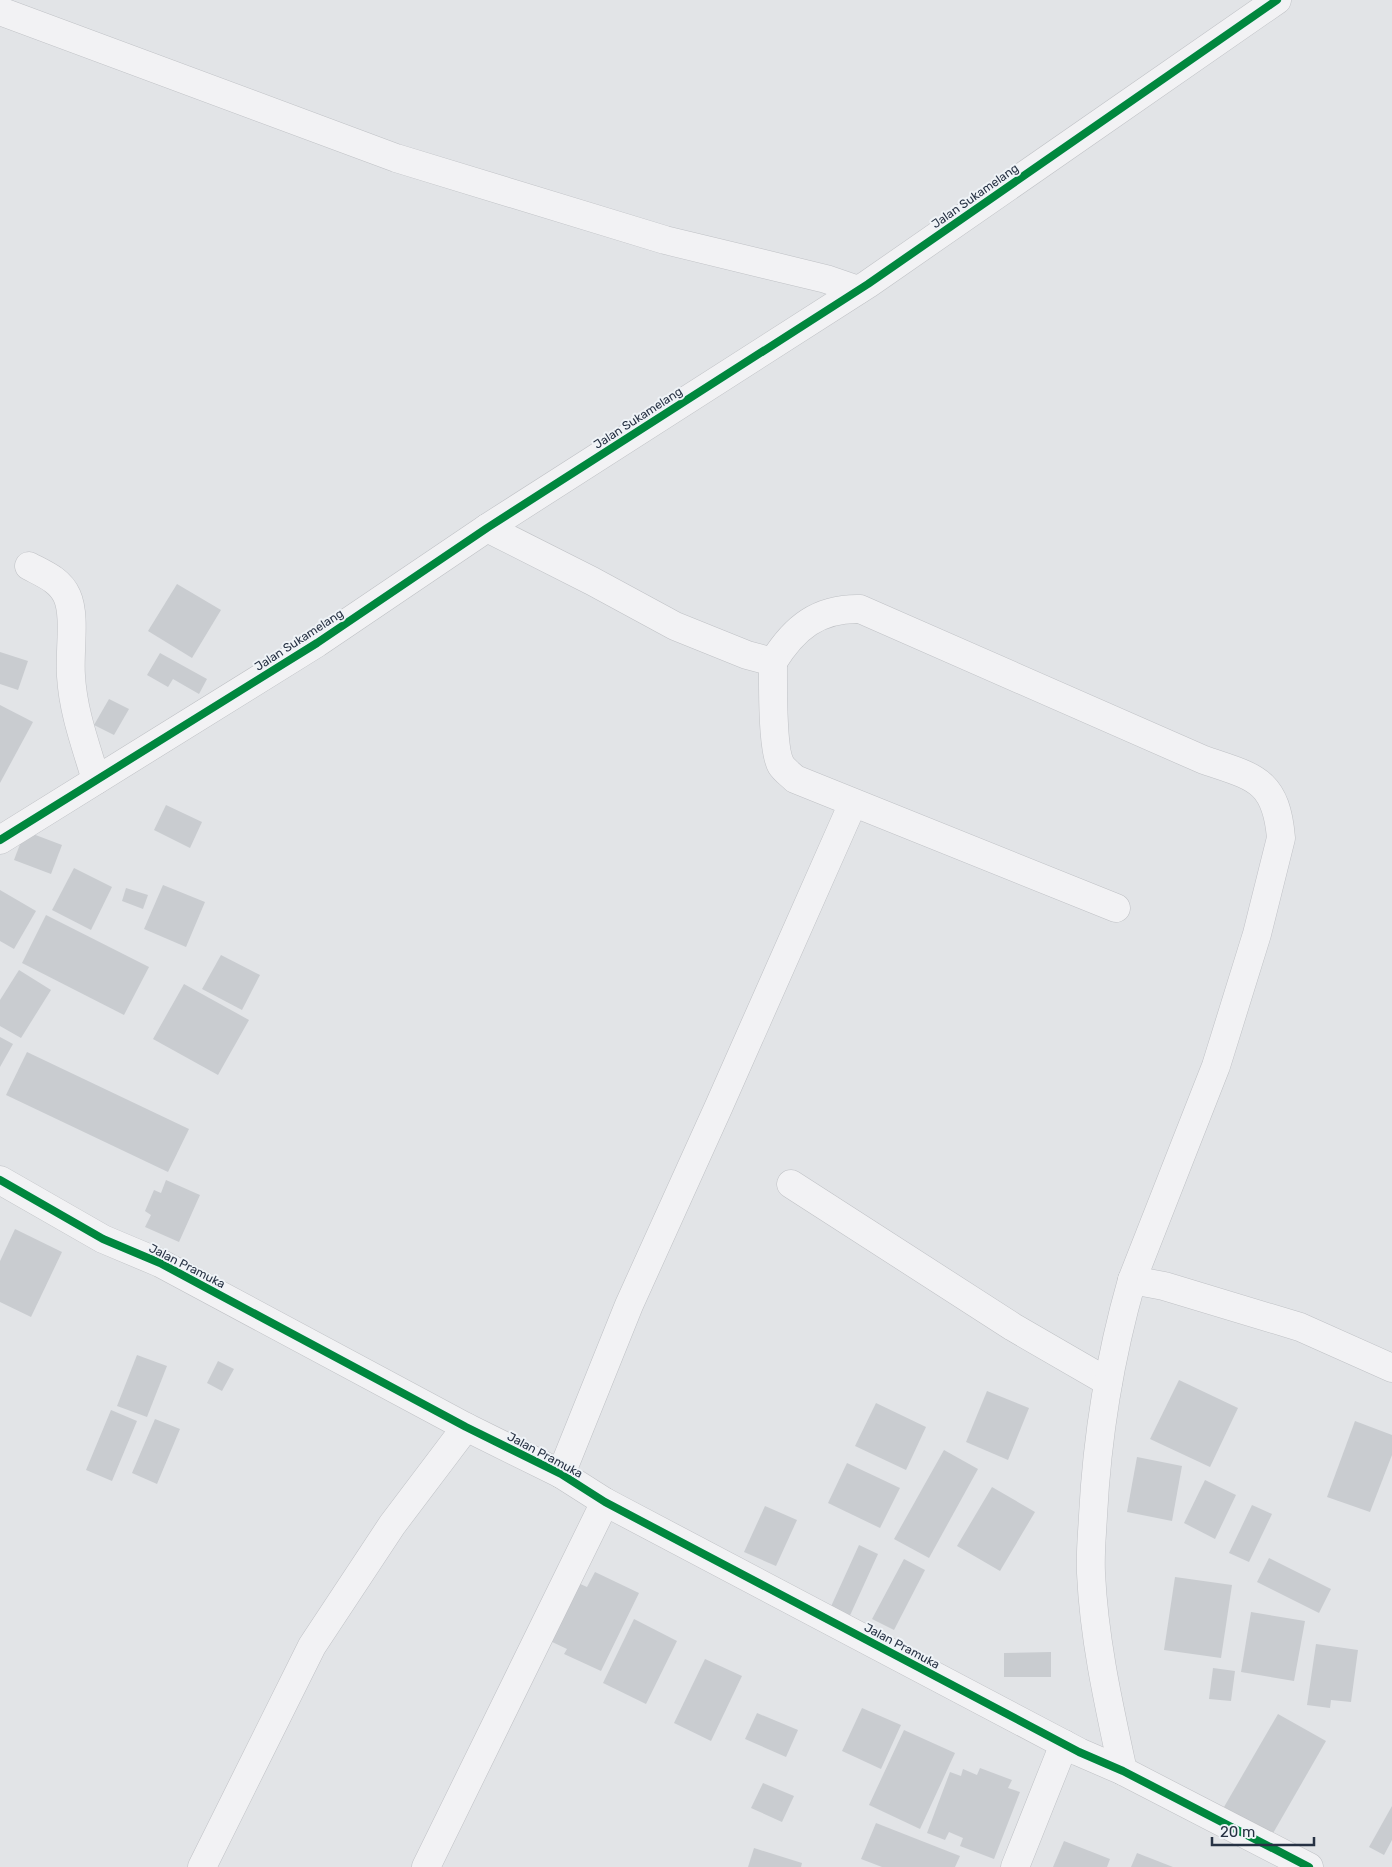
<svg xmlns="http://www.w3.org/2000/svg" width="1392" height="1867" viewBox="0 0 1392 1867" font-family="Rubik,sans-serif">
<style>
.building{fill:#c9ccd0}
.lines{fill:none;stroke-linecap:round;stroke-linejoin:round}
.street-casing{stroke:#bfc1c5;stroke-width:29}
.street{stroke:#f2f2f4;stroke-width:28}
.cycleway-casing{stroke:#eff3f7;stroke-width:11}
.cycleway{stroke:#00873e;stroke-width:8}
.labels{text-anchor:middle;stroke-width:4;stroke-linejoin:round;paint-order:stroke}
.street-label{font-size:12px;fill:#263143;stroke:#eff3f7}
</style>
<rect width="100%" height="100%" fill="#e2e4e7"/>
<g class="building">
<path d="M 177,584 L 221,610 L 192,658 L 148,631 Z"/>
<path d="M 0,652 L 28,661 L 18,690 L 0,684 Z"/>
<path d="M 160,653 L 207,679 L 199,694 L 173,679 L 168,687 L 147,675 Z"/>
<path d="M 109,699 L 129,709 L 114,735 L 94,725 Z"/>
<path d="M 0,705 L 33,722 L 0,783 Z"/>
<path d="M 166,805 L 202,822 L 190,848 L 154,830 Z"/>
<path d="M 25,831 L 62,845 L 51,874 L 14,860 Z"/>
<path d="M 74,868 L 112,887 L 91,930 L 52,910 Z"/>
<path d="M 163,885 L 205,902 L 186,947 L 144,929 Z"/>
<path d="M 126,888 L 148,895 L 143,909 L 122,901 Z"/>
<path d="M 0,890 L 36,911 L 14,949 L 0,941 Z"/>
<path d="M 46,915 L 149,967 L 124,1015 L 22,963 Z"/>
<path d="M 221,955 L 260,975 L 242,1010 L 202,989 Z"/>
<path d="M 19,970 L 51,990 L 21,1038 L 0,1026 L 0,1000 Z"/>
<path d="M 184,984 L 249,1020 L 218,1075 L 153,1039 Z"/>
<path d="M 0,1037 L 13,1044 L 0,1067 Z"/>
<path d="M 27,1052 L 189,1129 L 168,1172 L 6,1095 Z"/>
<path d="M 166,1180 L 200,1195 L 179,1242 L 145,1227 L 151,1215 L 145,1211 L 154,1190 L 161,1193 Z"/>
<path d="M 15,1229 L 62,1252 L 31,1317 L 0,1302 L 0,1261 Z"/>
<path d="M 137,1355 L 167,1366 L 147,1417 L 117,1406 Z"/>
<path d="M 218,1361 L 234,1369 L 222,1391 L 207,1383 Z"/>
<path d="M 1179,1380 L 1238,1408 L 1210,1467 L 1150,1439 Z"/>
<path d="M 987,1391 L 1029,1408 L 1008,1460 L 966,1442 Z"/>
<path d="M 876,1403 L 926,1427 L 906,1470 L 855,1446 Z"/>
<path d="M 111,1410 L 137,1421 L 112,1481 L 86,1470 Z"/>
<path d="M 155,1419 L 180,1429 L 157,1484 L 132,1473 Z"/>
<path d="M 1355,1421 L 1392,1435 L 1392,1455 L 1370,1512 L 1327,1497 Z"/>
<path d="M 944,1450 L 978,1469 L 929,1558 L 894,1539 Z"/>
<path d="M 1137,1457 L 1182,1466 L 1172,1521 L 1127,1512 Z"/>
<path d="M 847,1463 L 900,1488 L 880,1528 L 828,1503 Z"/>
<path d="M 1205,1480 L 1236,1495 L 1215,1539 L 1184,1523 Z"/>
<path d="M 992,1487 L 1035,1512 L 1000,1571 L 957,1546 Z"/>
<path d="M 1252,1505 L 1272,1514 L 1249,1562 L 1229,1553 Z"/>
<path d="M 765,1506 L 797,1520 L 776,1566 L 744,1552 Z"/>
<path d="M 859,1545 L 878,1554 L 847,1622 L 828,1613 Z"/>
<path d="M 1269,1558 L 1331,1589 L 1319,1613 L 1257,1582 Z"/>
<path d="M 904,1559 L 925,1570 L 894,1630 L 872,1619 Z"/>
<path d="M 595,1572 L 639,1593 L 601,1671 L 564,1654 L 567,1649 L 548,1640 L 576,1582 L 587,1587 Z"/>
<path d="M 1175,1577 L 1232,1585 L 1221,1658 L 1164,1650 Z"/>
<path d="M 1251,1612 L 1305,1621 L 1294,1681 L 1241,1672 Z"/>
<path d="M 634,1619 L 677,1641 L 646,1704 L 603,1683 Z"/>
<path d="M 1316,1644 L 1358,1650 L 1351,1702 L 1331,1700 L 1330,1708 L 1307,1705 Z"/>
<path d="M 1051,1652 L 1051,1677 L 1004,1677 L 1004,1653 Z"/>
<path d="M 705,1659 L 742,1676 L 711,1741 L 674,1723 Z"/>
<path d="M 1213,1668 L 1235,1671 L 1231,1701 L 1209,1699 Z"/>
<path d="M 862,1708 L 901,1725 L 881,1769 L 842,1751 Z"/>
<path d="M 757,1713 L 798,1730 L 786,1757 L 745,1739 Z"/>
<path d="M 1278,1714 L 1326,1741 L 1272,1835 L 1224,1807 Z"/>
<path d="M 904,1730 L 955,1753 L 920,1829 L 869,1805 Z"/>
<path d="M 980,1768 L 1012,1780 L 1008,1788 L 1020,1792 L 994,1859 L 960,1846 L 963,1838 L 949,1832 L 945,1840 L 927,1833 L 950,1772 L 961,1776 L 963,1769 L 977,1775 Z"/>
<path d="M 763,1783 L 794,1796 L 782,1822 L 751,1808 Z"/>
<path d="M 1392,1806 L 1392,1840 L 1384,1855 L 1369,1847 Z"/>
<path d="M 876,1823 L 960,1856 L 955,1867 L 882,1867 L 861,1859 Z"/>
<path d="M 1064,1841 L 1110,1859 L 1107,1867 L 1053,1867 Z"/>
<path d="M 754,1848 L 802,1863 L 801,1867 L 748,1867 Z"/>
<path d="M 1137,1853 L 1173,1867 L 1131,1867 Z"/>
</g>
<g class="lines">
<g class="street-casing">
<g id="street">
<path d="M 0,11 L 396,158 L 665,240 L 826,279 L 858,290"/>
<path d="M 487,528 L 592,581 L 675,626 L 747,655 L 773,662 C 794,628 818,608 860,609 L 1204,760 C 1254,777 1276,779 1281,838 L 1257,934 L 1216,1066 L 1132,1280"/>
<path d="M 29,566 C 44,574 60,580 67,596 C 76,616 69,653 71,676 C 73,712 86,746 96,780"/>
<path d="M 773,662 C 773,683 772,750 781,765 C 784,770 791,775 795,779 L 1116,908"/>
<path d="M 0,840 L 317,643 L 487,528 L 868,284 L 1277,0"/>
<path d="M 0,1180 L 103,1239 L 160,1263 L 466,1427 L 561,1474 L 605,1502 L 1079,1752 L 1123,1771 L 1309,1867"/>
<path d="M 791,1184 L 1013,1327 L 1108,1382"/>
<path d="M 561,1474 L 629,1305 L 719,1106 L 853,803"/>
<path d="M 1123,1771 C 1109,1706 1094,1640 1091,1573 C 1090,1554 1092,1535 1093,1516 C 1097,1436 1110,1357 1132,1280 L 1164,1286 L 1300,1327 L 1392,1368"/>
<path d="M 202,1867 L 312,1646 L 392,1525 L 466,1427"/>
<path d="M 426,1867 L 605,1502"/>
<path d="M 1015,1867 L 1064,1744"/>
</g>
</g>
<use href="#street" class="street"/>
<g class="cycleway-casing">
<g id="cycleway">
<path d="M 0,840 L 317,643 L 487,528 L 868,284 L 1277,0"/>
<path d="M 0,1180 L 103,1239 L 160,1263 L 466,1427 L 561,1474 L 605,1502 L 1079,1752 L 1123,1771 L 1309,1867"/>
</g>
</g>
<use href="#cycleway" class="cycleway"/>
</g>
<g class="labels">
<g class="street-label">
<text transform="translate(975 196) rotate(-35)" y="4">Jalan Sukamelang</text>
<text transform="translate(638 418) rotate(-33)" y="4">Jalan Sukamelang</text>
<text transform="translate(299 640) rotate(-33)" y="4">Jalan Sukamelang</text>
<text transform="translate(187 1266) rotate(27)" y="4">Jalan Pramuka</text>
<text transform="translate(545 1455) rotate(28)" y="4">Jalan Pramuka</text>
<text transform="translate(902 1646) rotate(28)" y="4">Jalan Pramuka</text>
</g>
</g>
<path d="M1212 1837v8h102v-8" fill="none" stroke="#263143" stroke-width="2.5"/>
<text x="1220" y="1837" font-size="15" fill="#263143" stroke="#eff3f7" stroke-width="4" paint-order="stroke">20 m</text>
</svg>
